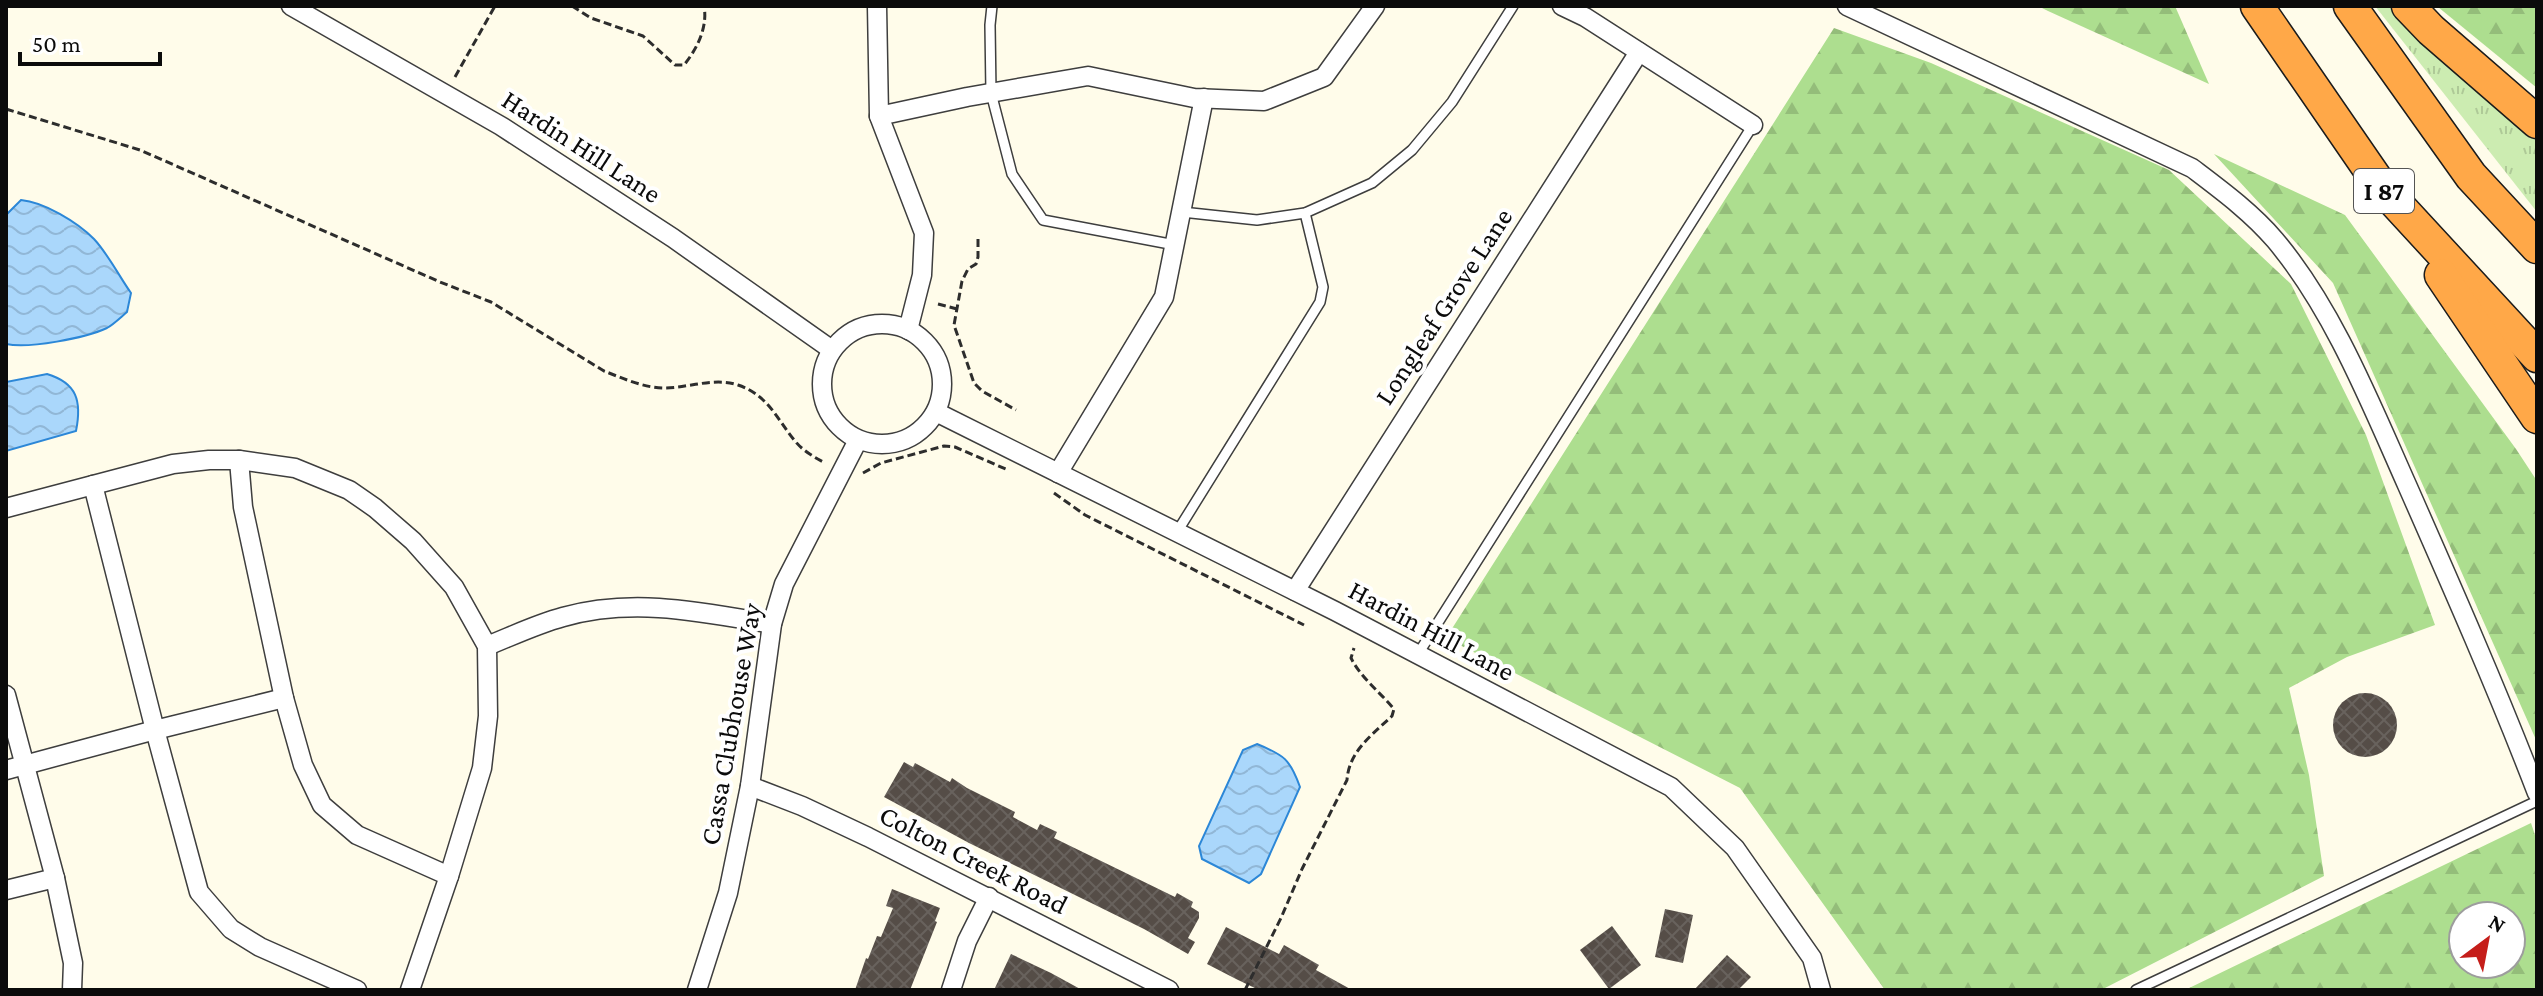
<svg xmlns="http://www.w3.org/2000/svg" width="2543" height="996" viewBox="0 0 2543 996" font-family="'Crimson Pro',serif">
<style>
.grass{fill:url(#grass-tufts)}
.forest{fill:url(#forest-firs);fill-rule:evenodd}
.water{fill:url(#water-waves);stroke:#2c87d7;stroke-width:2}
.building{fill:url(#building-cross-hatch)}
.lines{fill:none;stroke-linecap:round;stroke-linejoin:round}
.lane-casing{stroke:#3e3e3e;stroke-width:12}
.street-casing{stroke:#3e3e3e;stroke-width:21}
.highway-casing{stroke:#1c1c1c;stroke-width:35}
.path{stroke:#2d2d2d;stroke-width:3;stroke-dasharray:8 4;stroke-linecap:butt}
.lane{stroke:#fff;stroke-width:9}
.street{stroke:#fff;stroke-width:18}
.highway{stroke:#ffa848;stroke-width:32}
.labels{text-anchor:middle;stroke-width:8;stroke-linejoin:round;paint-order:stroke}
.shield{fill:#fff;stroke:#545454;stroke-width:2}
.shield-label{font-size:26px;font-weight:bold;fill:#0b0b0b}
.street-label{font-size:28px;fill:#0b0b0b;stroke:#fff}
</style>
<defs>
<pattern id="grass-tufts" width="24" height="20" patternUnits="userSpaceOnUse" patternTransform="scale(2)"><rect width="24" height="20" fill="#ccecb1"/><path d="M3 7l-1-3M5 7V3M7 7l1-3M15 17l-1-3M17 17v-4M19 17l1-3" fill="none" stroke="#aec997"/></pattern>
<pattern id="forest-firs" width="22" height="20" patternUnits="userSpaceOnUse" patternTransform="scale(2)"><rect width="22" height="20" fill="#adde8f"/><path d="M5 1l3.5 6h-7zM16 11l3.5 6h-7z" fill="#94bd7a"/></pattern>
<pattern id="water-waves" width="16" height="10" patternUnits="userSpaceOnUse" patternTransform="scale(2)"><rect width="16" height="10" fill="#aad7fb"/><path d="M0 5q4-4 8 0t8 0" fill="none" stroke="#91b7d6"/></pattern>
<pattern id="building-cross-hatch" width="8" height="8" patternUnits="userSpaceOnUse" patternTransform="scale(2)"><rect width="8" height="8" fill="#554d47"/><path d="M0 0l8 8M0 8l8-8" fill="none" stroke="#68625d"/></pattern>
</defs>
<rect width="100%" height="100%" fill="#fffcea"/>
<path class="grass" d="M 2375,6 L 2395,6 L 2537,136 L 2537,212 Z"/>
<g class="forest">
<path d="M 2038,6 L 2175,6 L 2209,84 L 2048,11 Z"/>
<path d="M 2437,6 L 2537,6 L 2537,88 L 2438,7 Z"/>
<path d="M 1834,28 L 1931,63 L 2169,170 L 2291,284 L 2366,435 L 2435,625 L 2347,657 L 2289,688 L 2309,775 L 2324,876 L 2101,990 L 1885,990 L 1740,788 L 1446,638 Z"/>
<path d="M 2214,154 L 2345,215 L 2516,449 L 2537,481 L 2537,742 L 2333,283 Z"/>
<path d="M 2531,823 L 2537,841 L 2537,990 L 2185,990 ZM 2511,916 L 2511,964 L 2463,964 L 2463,916 Z"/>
</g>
<g class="water">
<path d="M 21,200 C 44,202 77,222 94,239 C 108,254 119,276 131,293 L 127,312 C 121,317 114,324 107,328 C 85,338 29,349 6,344 L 6,215 Z"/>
<path d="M 47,374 C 77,383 82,401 76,431 L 6,451 L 6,382 Z"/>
<path d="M 1257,744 C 1284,755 1290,759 1300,787 L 1261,874 L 1249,883 L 1202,859 L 1199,846 L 1243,750 Z"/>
</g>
<g class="building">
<circle cx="2365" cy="725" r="32"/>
<path d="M 904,762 L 913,767 L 915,763 L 950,782 L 952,778 L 967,788 L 1015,812 L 1013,817 L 1037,830 L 1040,824 L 1057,832 L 1054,838 L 1175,897 L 1177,893 L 1193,902 L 1191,907 L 1199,912 L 1199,918 L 1188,938 L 1195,942 L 1188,954 L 1144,929 L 969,843 L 884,797 Z"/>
<path d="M 892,889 L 940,908 L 935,921 L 937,922 L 910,990 L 855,990 L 866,958 L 868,959 L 877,936 L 881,937 L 893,908 L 886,906 Z"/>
<path d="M 1665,909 L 1693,915 L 1683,963 L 1655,957 Z"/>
<path d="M 1612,926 L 1641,965 L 1609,989 L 1580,950 Z"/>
<path d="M 1226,927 L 1279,954 L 1284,945 L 1319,965 L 1316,970 L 1352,990 L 1259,990 L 1236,979 L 1207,964 Z"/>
<path d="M 1011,954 L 1051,973 L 1082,990 L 994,990 Z"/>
<path d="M 1727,955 L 1751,977 L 1738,990 L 1694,990 Z"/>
</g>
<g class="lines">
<g class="lane-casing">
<g id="lane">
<path d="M 992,6 L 990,25 L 991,93 L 1012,174 L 1043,220 L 1175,245"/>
<path d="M 1182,212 L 1257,220 L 1305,213 L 1372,183 L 1412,150 L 1452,102 L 1513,6"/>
<path d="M 1177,532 L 1320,302 L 1323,287 L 1305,213"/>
<path d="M 1418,654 L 1753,125"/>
<path d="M 2136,990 L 2537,801"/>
</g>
</g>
<g class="street-casing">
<g id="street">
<path d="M 291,6 L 501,126 L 673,238 L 832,350"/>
<path d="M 877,6 L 879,116 L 924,233 L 922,275 L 908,330"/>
<path d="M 1562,6 L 1585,17 L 1753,125"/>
<path d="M 1847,6 L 2192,168 C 2221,190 2251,212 2275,240 C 2333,309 2370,402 2407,485 C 2452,587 2497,689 2537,793"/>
<path d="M 879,116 L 967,97 L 1088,76 L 1194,98 L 1264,101 L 1324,77 L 1375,6"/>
<circle cx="882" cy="384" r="60"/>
<path d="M 936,412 L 1335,611 L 1671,787 L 1735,848 L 1812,958 L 1821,990"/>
<path d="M 239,460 L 243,507 L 284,698 L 303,765 L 322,805 L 357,835 L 449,876"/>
<path d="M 1058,473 L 1164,297 L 1204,98"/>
<path d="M 93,485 L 155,730 L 199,892 L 231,929 L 260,947 L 357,990"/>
<path d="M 6,508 L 173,464 L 209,460 L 239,460 L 295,468 L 349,490 L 375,508 L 413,541 L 454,587 L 487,646 L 488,716 L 482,768 L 449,876 L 410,990"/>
<path d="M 1295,591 L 1639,52"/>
<path d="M 487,646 C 512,636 537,624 563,617 C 633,597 702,612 772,624"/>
<path d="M 6,695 L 55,878 L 73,963 L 72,990"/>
<path d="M 6,770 L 155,730 L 284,698"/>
<path d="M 750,786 L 802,806 L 868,837 L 1169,990"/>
<path d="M 6,890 L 55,878"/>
<path d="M 697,990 L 728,893 L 750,786 L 772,624 L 784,584 L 858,440"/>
<path d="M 951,990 L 967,941 L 989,897"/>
</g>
</g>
<g class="highway-casing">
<g id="highway">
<path d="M 2257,6 L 2383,189 L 2537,356"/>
<path d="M 2350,6 L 2471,176 L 2537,247"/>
<path d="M 2408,6 L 2431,30 L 2537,122"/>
<path d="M 2441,275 L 2537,417"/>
</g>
</g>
<g class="path">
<path d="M 572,6 L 591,18 L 643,36 L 675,65 L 684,65 C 697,49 708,27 704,6"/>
<path d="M 455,77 L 495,6"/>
<path d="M 6,109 L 140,150 L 440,282 L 491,302 L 604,371 C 622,378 644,388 664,388 C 688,388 714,377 738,385 C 768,395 777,419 795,441 C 803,451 814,457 825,463"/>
<path d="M 978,239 L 978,257 L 976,264 L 968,269 L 962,281 L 954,325 L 974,383 L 982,391 L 1016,410"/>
<path d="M 938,304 L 957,309"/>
<path d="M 863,473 L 881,463 L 944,446 L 955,447 L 1008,470"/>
<path d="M 1054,493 L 1085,515 L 1304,625"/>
<path d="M 1245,990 L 1281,918 L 1302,869 L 1347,780 C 1349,751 1372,735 1392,716 L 1394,709 C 1380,692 1361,678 1351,658 L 1354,648"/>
</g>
<use href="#lane" class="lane"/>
<use href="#street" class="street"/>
<use href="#highway" class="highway"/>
</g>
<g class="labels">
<rect class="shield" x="2354" y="169" width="60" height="44" rx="6"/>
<g class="shield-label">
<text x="2384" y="200">I 87</text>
</g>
<g class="street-label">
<text transform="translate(582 146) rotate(33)" y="10">Hardin Hill Lane</text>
<text transform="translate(1443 306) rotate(-57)" y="10">Longleaf Grove Lane</text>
<text transform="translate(1432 630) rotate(28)" y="10">Hardin Hill Lane</text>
<text transform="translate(730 724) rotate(-80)" y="10">Cassa Clubhouse Way</text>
<text transform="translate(974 859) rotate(27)" y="10">Colton Creek Road</text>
</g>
</g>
<rect width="2543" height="996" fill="none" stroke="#0b0b0b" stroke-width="16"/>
<g transform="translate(2487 940) rotate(32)"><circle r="38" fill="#ffffff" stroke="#9d9d9d" stroke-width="2"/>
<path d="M0-6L14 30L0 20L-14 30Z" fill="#c51e1a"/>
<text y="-12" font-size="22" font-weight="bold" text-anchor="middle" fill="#0b0b0b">N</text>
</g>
<path d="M20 52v12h140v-12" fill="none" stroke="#0b0b0b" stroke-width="4"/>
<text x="32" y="52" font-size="24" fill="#0b0b0b" stroke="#ffffff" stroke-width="6" paint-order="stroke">50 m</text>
</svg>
